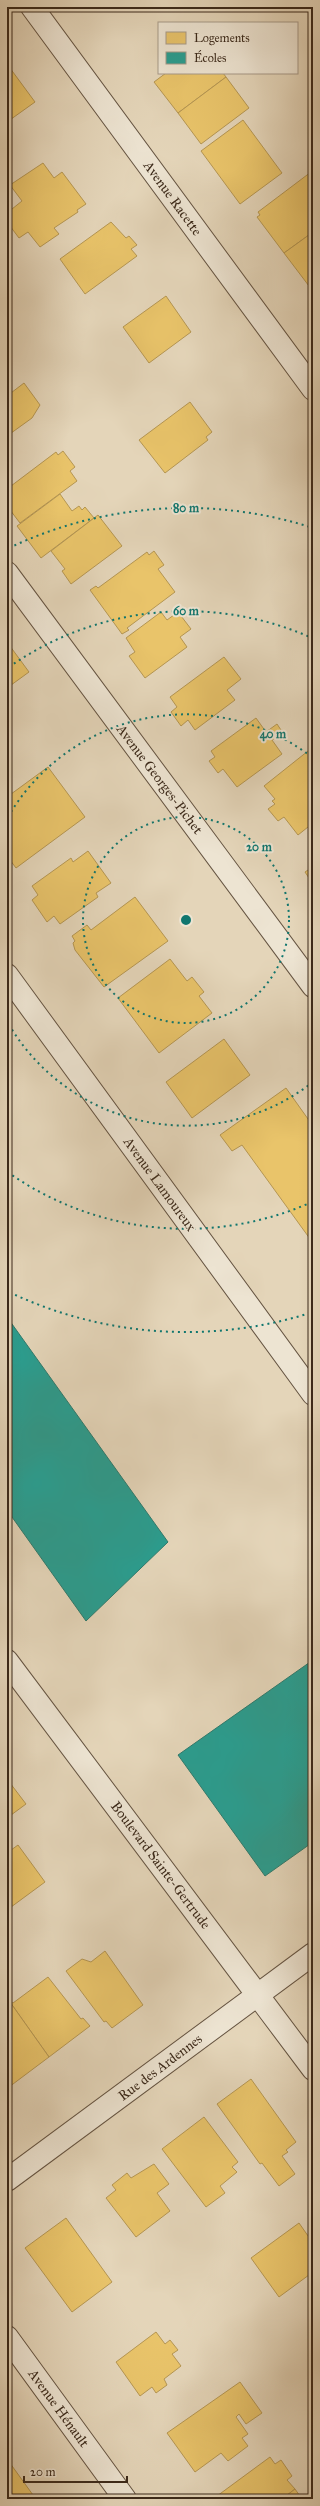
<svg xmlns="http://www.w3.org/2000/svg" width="320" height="2506" viewBox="0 0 320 2506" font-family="'IM FELL Great Primer',serif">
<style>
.homes{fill:#e9c46a;stroke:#b59652}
.schools{fill:#2a9d8f;stroke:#2f7a6c}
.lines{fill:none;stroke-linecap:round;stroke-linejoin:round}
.street-casing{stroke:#655442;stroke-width:24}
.street{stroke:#ede4d2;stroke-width:22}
.ring{fill:none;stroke:#0f766e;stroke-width:2;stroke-dasharray:2 4}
.labels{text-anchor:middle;stroke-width:4;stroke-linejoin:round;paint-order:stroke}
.street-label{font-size:14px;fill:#3b291a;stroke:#ede4d2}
.centre{fill:#0f766e;stroke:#ede4d2;stroke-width:2}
.ring-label{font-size:12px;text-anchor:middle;font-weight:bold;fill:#0f766e;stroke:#ede4d2;stroke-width:4;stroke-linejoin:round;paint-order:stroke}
</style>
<rect width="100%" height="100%" fill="#e4d5b9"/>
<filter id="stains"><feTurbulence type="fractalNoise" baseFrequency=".005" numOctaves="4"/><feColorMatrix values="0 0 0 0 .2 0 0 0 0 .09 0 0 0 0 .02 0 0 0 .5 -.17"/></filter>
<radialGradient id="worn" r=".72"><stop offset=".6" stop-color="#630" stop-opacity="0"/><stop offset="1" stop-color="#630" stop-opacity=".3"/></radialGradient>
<g class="homes">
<path d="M 7,64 L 35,102 L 7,122 Z"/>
<path d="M 166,73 L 223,73 L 226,77 L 178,113 L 154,82 Z"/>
<path d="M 226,77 L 249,108 L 201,144 L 178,113 Z"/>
<path d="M 243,120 L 282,173 L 240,204 L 201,151 Z"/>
<path d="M 43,163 L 54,178 L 62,172 L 86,204 L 77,210 L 78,212 L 54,228 L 59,234 L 40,247 L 28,232 L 19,238 L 7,222 L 7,213 L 22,201 L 10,185 Z"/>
<path d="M 311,172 L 313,175 L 313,232 L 284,253 L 257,217 L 260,215 L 258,212 Z"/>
<path d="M 111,222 L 126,238 L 129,236 L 137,245 L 131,249 L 137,256 L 85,294 L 60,259 Z"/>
<path d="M 313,232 L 313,289 L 312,290 L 284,253 Z"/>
<path d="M 166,296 L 191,332 L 149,363 L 123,327 Z"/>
<path d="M 24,383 L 40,405 L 32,418 L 7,436 L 7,396 Z"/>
<path d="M 190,402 L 212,432 L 206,437 L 208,440 L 165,473 L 139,440 Z"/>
<path d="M 63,451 L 75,467 L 70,471 L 77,481 L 20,523 L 7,506 L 7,486 L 9,484 L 11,486 L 56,452 L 58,455 Z"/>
<path d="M 60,494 L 72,511 L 79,506 L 82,510 L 85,507 L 94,518 L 41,558 L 17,526 Z"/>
<path d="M 98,515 L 122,546 L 71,584 L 62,571 L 65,569 L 51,551 Z"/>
<path d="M 154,551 L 164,565 L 158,569 L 175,592 L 127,628 L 129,630 L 122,634 L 90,590 L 96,586 L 98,588 L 147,552 L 149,555 Z"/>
<path d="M 161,612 L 167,620 L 178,612 L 191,629 L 180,637 L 187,647 L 145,678 L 129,656 L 135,652 L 126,638 Z"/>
<path d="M 7,642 L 29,672 L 7,688 Z"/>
<path d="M 224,657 L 241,679 L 227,690 L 235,700 L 195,730 L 188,720 L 181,726 L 171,712 L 177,707 L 170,697 Z"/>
<path d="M 256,718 L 266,732 L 277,724 L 283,733 L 272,740 L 282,754 L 237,787 L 223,769 L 218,773 L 209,761 L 215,757 L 211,751 Z"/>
<path d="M 313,747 L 313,823 L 298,835 L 284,817 L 278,821 L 268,809 L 275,804 L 272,801 L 275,799 L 264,786 Z"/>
<path d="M 48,767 L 85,817 L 16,868 L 7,856 L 7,797 Z"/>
<path d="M 88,851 L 111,883 L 96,893 L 98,897 L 60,924 L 54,916 L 47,922 L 32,900 L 38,895 L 32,886 L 71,858 L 73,862 Z"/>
<path d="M 311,868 L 313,869 L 313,884 L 305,872 Z"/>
<path d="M 135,897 L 168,941 L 104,987 L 75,950 L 73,943 L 75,941 L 72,936 L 87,925 L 91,930 Z"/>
<path d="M 170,959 L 187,981 L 192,977 L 204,992 L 199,996 L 212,1013 L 159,1053 L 118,998 Z"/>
<path d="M 224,1039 L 250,1075 L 192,1118 L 166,1082 Z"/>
<path d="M 286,1088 L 313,1126 L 313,1243 L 242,1145 L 232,1151 L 220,1135 Z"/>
<path d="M 7,1779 L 26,1804 L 7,1818 Z"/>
<path d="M 18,1845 L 45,1882 L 7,1910 L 7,1853 Z"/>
<path d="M 105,1951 L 143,2005 L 112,2028 L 106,2021 L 104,2022 L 66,1971 L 82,1959 L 91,1962 Z"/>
<path d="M 48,1977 L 81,2019 L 83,2018 L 90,2026 L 49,2057 L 10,2002 L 13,2003 Z"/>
<path d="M 10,2002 L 49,2057 L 9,2087 L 7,2084 L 7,2008 Z"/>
<path d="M 251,2079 L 296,2142 L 286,2150 L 288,2152 L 282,2156 L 295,2174 L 279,2186 L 262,2163 L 260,2164 L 217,2104 Z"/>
<path d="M 204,2117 L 238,2162 L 232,2167 L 237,2172 L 220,2186 L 225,2193 L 206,2207 L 162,2149 Z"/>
<path d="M 154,2164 L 169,2184 L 157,2193 L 170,2211 L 136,2237 L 106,2198 L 116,2190 L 112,2185 L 127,2173 L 131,2178 Z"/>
<path d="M 66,2218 L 112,2282 L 72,2312 L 25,2248 Z"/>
<path d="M 299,2223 L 313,2243 L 313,2272 L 279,2297 L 251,2258 Z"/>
<path d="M 156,2332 L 165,2344 L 170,2340 L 178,2350 L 172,2354 L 181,2366 L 164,2379 L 167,2385 L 156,2393 L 152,2387 L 140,2396 L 116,2362 Z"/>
<path d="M 240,2382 L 262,2413 L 246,2424 L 239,2414 L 236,2417 L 248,2434 L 242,2438 L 248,2446 L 228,2461 L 221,2453 L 195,2472 L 167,2433 Z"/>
<path d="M 270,2457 L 275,2464 L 281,2460 L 292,2476 L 287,2480 L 295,2489 L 282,2499 L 216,2499 L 217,2496 Z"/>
<path d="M 7,2459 L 33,2495 L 28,2499 L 7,2499 Z"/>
<path d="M 295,2489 L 302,2499 L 282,2499 Z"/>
<path d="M 33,2495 L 36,2499 L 28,2499 Z"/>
</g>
<g class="schools">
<path d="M 7,1317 L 168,1542 L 86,1621 L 7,1510 Z"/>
<path d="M 313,1660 L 313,1842 L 265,1876 L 178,1755 Z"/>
</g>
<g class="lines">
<g class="street-casing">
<g id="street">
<path d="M 32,7 L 313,389"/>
<path d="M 7,573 L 313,986"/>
<path d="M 7,975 L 313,1394"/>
<path d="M 7,1661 L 313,2069"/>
<path d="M 7,2180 L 313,1954"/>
<path d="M 7,2337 L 125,2499"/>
</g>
</g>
<use href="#street" class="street"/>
</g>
<g class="ring">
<circle cx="186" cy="920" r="103"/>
<path d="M313 1082A206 206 0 0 1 8 1023M8 817A206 206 0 0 1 313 758"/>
<path d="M312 1202A309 309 0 0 1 9 1173M9 667A309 309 0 0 1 312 638"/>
<path d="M310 1313A412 412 0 0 1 9 1292M9 548A412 412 0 0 1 310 527"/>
</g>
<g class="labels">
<g class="street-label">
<text transform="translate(173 198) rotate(54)" y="5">Avenue Racette</text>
<text transform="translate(160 779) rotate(53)" y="5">Avenue Georges-Pichet</text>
<text transform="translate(160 1184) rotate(54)" y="5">Avenue Lamoureux</text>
<text transform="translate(161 1865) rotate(53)" y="5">Boulevard Sainte-Gertrude</text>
<text transform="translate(160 2067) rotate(-37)" y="5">Rue des Ardennes</text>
<text transform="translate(59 2408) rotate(54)" y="5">Avenue Hénault</text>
</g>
</g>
<circle cx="186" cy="920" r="6" class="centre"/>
<g class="ring-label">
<text x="186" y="512">80 m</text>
<text x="186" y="615">60 m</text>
<text x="273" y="738">40 m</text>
<text x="259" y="851">20 m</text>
</g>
<rect width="320" height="2506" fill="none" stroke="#e4d5b9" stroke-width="24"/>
<rect x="8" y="8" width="304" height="2490" fill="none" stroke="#3b291a" stroke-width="2"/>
<rect x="12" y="12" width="296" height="2482" fill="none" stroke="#3b291a"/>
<rect x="158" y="22" width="140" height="52" fill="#ede4d2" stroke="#a69988"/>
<rect x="166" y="32" width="20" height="12" fill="#e9c46a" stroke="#a69988"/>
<text x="194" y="42" font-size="12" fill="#3b291a">Logements</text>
<rect x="166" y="52" width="20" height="12" fill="#2a9d8f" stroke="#a69988"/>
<text x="194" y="62" font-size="12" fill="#3b291a">Écoles</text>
<path d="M24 2476v6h103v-6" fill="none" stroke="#3b291a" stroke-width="2"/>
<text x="30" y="2476" font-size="12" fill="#3b291a" stroke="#ede4d2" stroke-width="3" paint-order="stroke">20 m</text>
<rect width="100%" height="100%" filter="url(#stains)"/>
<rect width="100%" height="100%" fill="url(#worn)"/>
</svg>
